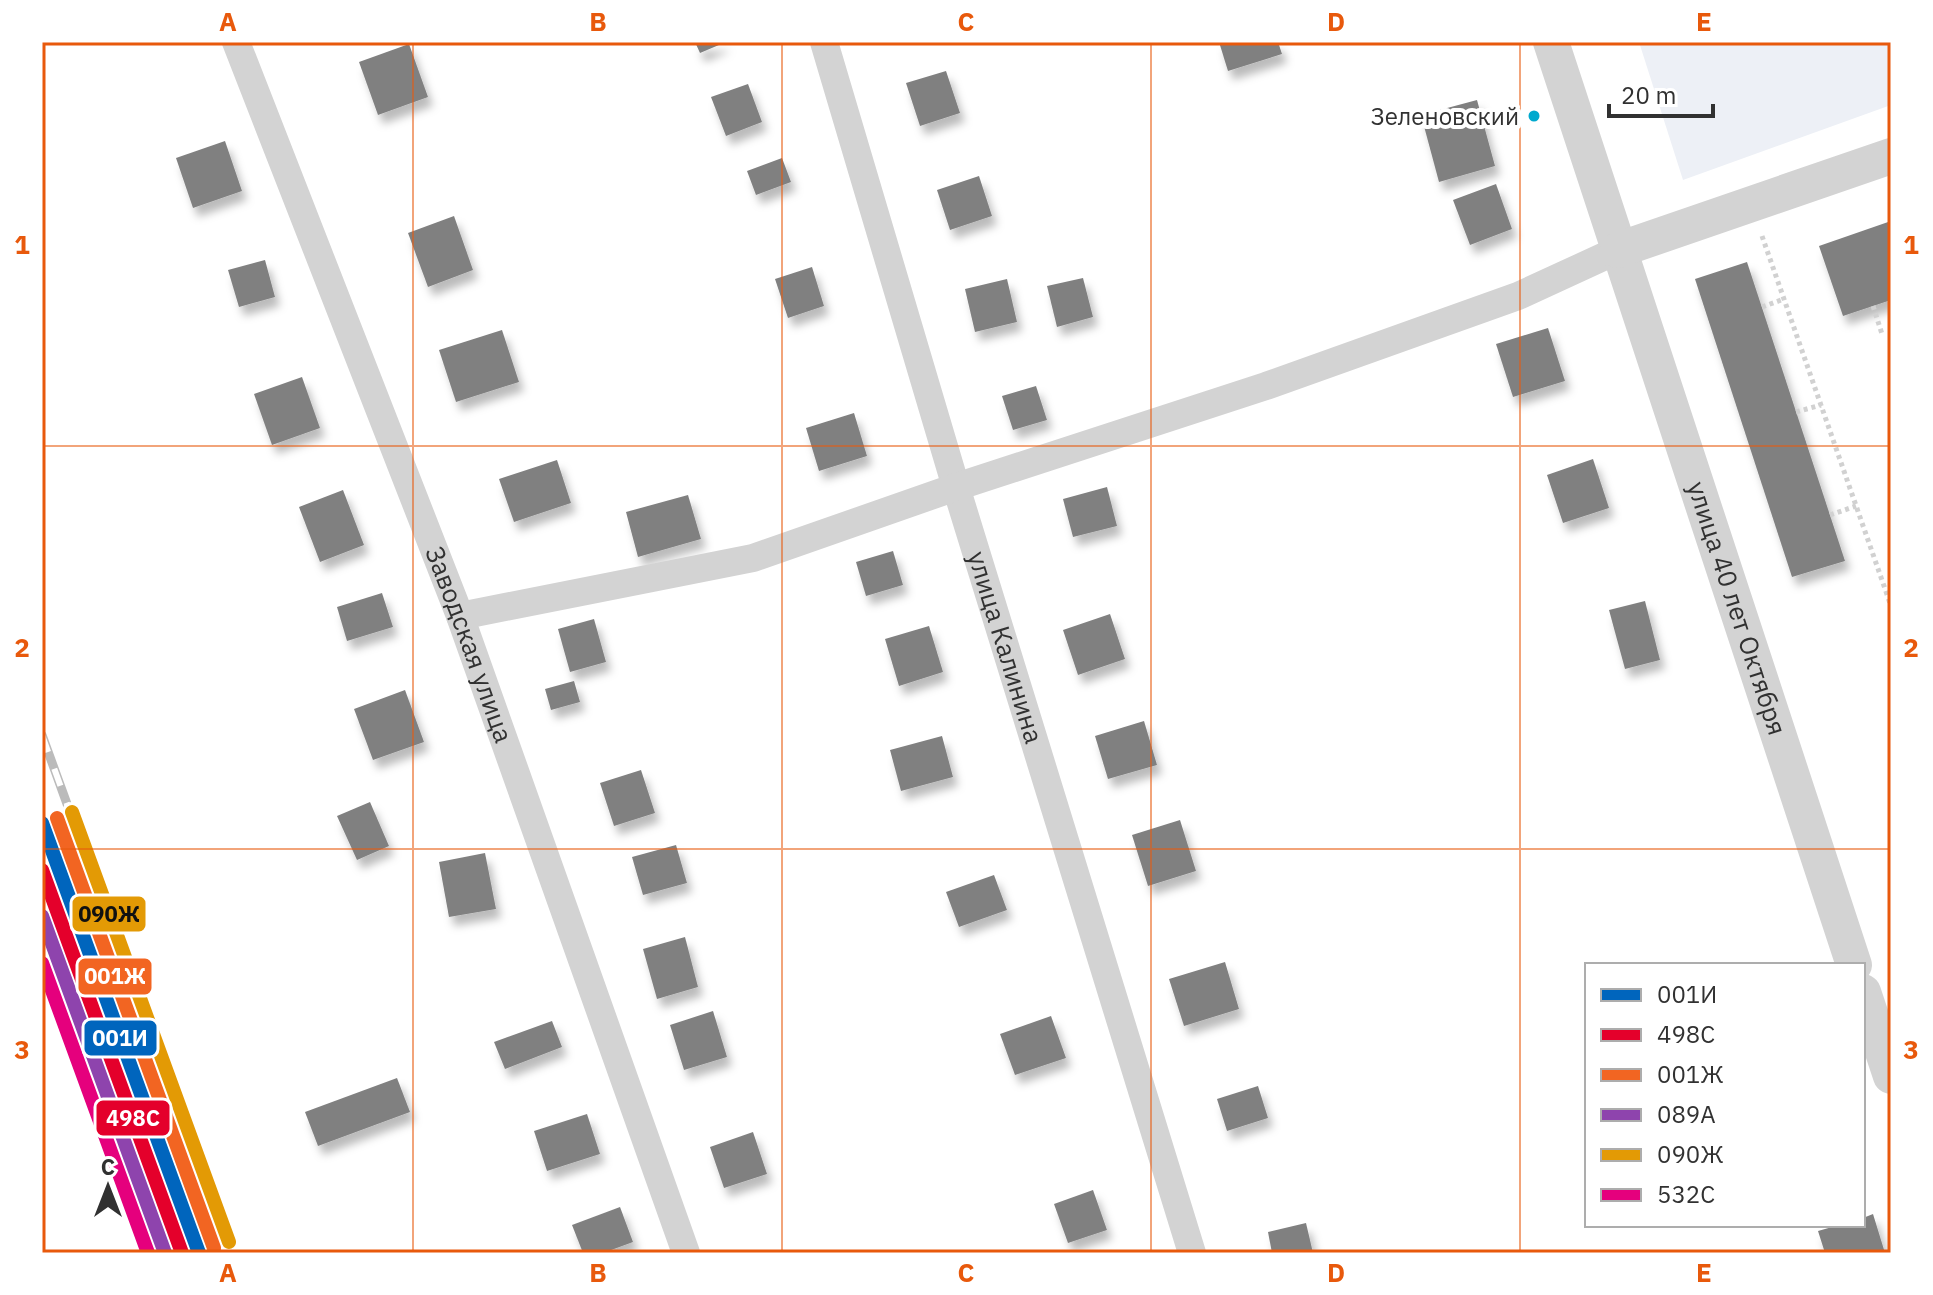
<svg xmlns="http://www.w3.org/2000/svg" width="1933" height="1295" viewBox="0 0 1933 1295" font-family="'IBM Plex Sans',sans-serif">
<style>
.green{fill:#edf0f6}
.building{fill:#808080;filter:url(#shadow)}
.lines{fill:none;stroke-linecap:round;stroke-linejoin:round}
.path{stroke:#d1d1d1;stroke-width:5;stroke-dasharray:4 4;stroke-linecap:butt}
.minor{stroke:#d3d3d3;stroke-width:28}
.tertiary{stroke:#d3d3d3;stroke-width:36}
.rail-casing{stroke:#bbb;stroke-width:9}
.rail{stroke:#fff;stroke-width:6;stroke-dasharray:18;stroke-linecap:butt}
.rail-1-casing{stroke:#fff;stroke-width:20}
.rail-2-casing{stroke:#fff;stroke-width:20}
.rail-3-casing{stroke:#fff;stroke-width:20}
.rail-4-casing{stroke:#fff;stroke-width:20}
.rail-5-casing{stroke:#fff;stroke-width:20}
.rail-6-casing{stroke:#fff;stroke-width:20}
.rail-1{stroke:#0065bd;stroke-width:14}
.rail-2{stroke:#e4002b;stroke-width:14}
.rail-3{stroke:#f26522;stroke-width:14}
.rail-4{stroke:#8e44ad;stroke-width:14}
.rail-5{stroke:#e39a05;stroke-width:14}
.rail-6{stroke:#e5007d;stroke-width:14}
.grid{fill:none;stroke:#e8590c;stroke-width:2;stroke-opacity:0.55}
.bus-dot{fill:#00a9ce;stroke:#fff;stroke-width:3}
.labels{text-anchor:middle;stroke-width:8;stroke-linejoin:round;paint-order:stroke}
.bus-label{font-size:24px;fill:#313131;stroke:#fff;text-anchor:end}
.street-label{font-size:26px;fill:#313131;stroke:#fff}
.line-badge{stroke:#fff;stroke-width:3}
.badge-label{font-size:22px;text-anchor:middle;font-weight:bold;fill:#fff}
.pale-badge-label{font-size:22px;text-anchor:middle;font-weight:bold;fill:#111}
.neatline{fill:none;stroke:#e8590c;stroke-width:3}
.grid-label{font-size:26px;text-anchor:middle;font-weight:bold;fill:#e8590c}
</style>
<defs>
<filter id="shadow"><feDropShadow dx="5" dy="9" stdDeviation="4" flood-color="#0004"/></filter>
</defs>
<rect width="100%" height="100%" fill="#fff"/>
<path class="green" d="M 1639,42 L 1891,42 L 1891,105 L 1683,180 Z"/>
<g class="building">
<path d="M 695,42 L 726,42 L 700,53 Z"/>
<path d="M 1219,42 L 1278,42 L 1282,54 L 1228,71 Z"/>
<path d="M 409,44 L 428,97 L 378,115 L 359,62 Z"/>
<path d="M 946,71 L 960,113 L 920,126 L 906,83 Z"/>
<path d="M 748,84 L 762,122 L 726,136 L 711,97 Z"/>
<path d="M 1477,100 L 1495,166 L 1439,182 L 1421,115 Z"/>
<path d="M 225,141 L 242,191 L 193,208 L 176,158 Z"/>
<path d="M 782,158 L 791,182 L 756,195 L 747,171 Z"/>
<path d="M 979,176 L 992,216 L 950,230 L 937,190 Z"/>
<path d="M 1496,184 L 1512,229 L 1470,245 L 1453,200 Z"/>
<path d="M 454,216 L 473,270 L 428,287 L 408,233 Z"/>
<path d="M 1891,221 L 1891,300 L 1843,316 L 1819,246 Z"/>
<path d="M 265,260 L 275,297 L 239,307 L 228,270 Z"/>
<path d="M 1747,262 L 1845,561 L 1792,577 L 1695,279 Z"/>
<path d="M 812,267 L 824,306 L 788,318 L 775,279 Z"/>
<path d="M 1083,278 L 1093,317 L 1057,327 L 1047,286 Z"/>
<path d="M 1007,279 L 1017,322 L 975,332 L 965,289 Z"/>
<path d="M 1548,328 L 1565,381 L 1513,397 L 1496,344 Z"/>
<path d="M 502,330 L 519,382 L 456,402 L 439,350 Z"/>
<path d="M 302,377 L 320,428 L 272,445 L 254,394 Z"/>
<path d="M 1036,386 L 1047,420 L 1013,430 L 1002,396 Z"/>
<path d="M 854,413 L 867,456 L 819,471 L 806,428 Z"/>
<path d="M 1593,459 L 1609,508 L 1563,523 L 1547,475 Z"/>
<path d="M 557,460 L 571,503 L 514,522 L 499,479 Z"/>
<path d="M 1107,487 L 1117,526 L 1073,537 L 1063,499 Z"/>
<path d="M 343,490 L 364,545 L 320,562 L 299,507 Z"/>
<path d="M 688,495 L 701,539 L 638,557 L 626,512 Z"/>
<path d="M 893,551 L 903,585 L 866,596 L 856,562 Z"/>
<path d="M 382,593 L 393,627 L 347,641 L 337,607 Z"/>
<path d="M 1645,601 L 1660,660 L 1625,669 L 1609,610 Z"/>
<path d="M 1110,614 L 1125,659 L 1078,675 L 1063,630 Z"/>
<path d="M 594,619 L 606,662 L 570,672 L 558,629 Z"/>
<path d="M 929,626 L 943,672 L 899,686 L 885,639 Z"/>
<path d="M 574,681 L 580,702 L 551,710 L 545,689 Z"/>
<path d="M 405,690 L 424,742 L 373,760 L 354,709 Z"/>
<path d="M 1144,721 L 1157,765 L 1108,779 L 1095,736 Z"/>
<path d="M 942,736 L 953,777 L 901,791 L 890,750 Z"/>
<path d="M 641,770 L 655,813 L 614,826 L 600,783 Z"/>
<path d="M 370,802 L 389,846 L 357,860 L 337,816 Z"/>
<path d="M 1180,820 L 1196,871 L 1148,886 L 1132,835 Z"/>
<path d="M 676,845 L 687,883 L 643,895 L 632,857 Z"/>
<path d="M 485,853 L 496,909 L 449,917 L 439,862 Z"/>
<path d="M 994,875 L 1007,910 L 959,927 L 946,892 Z"/>
<path d="M 685,937 L 698,987 L 657,999 L 643,949 Z"/>
<path d="M 1225,962 L 1239,1009 L 1184,1026 L 1169,979 Z"/>
<path d="M 713,1011 L 727,1057 L 684,1070 L 670,1025 Z"/>
<path d="M 1051,1016 L 1066,1058 L 1015,1075 L 1000,1034 Z"/>
<path d="M 552,1021 L 562,1047 L 505,1069 L 494,1042 Z"/>
<path d="M 397,1078 L 410,1112 L 318,1146 L 305,1112 Z"/>
<path d="M 1258,1086 L 1268,1118 L 1227,1131 L 1217,1099 Z"/>
<path d="M 587,1114 L 600,1154 L 547,1171 L 534,1131 Z"/>
<path d="M 753,1132 L 767,1174 L 724,1188 L 710,1147 Z"/>
<path d="M 1093,1190 L 1107,1230 L 1068,1243 L 1054,1204 Z"/>
<path d="M 620,1207 L 633,1242 L 603,1253 L 583,1253 L 572,1225 Z"/>
<path d="M 1873,1214 L 1885,1253 L 1825,1253 L 1818,1231 L 1839,1225 L 1863,1225 L 1863,1218 Z"/>
<path d="M 1306,1223 L 1313,1253 L 1272,1253 L 1268,1232 Z"/>
</g>
<g class="lines">
<g class="path">
<path d="M 1762,236 L 1891,606"/>
<path d="M 1873,306 L 1882,334"/>
<path d="M 1762,307 L 1784,299"/>
<path d="M 1796,412 L 1821,405"/>
<path d="M 1830,515 L 1856,506"/>
</g>
<g class="minor">
<path id="s1" d="M 236,42 L 460,616 L 686,1253"/>
<path id="s2" d="M 824,42 L 956,487 L 1192,1253"/>
<path d="M 460,616 L 753,558 L 956,487 L 1266,386 L 1518,296 L 1618,250"/>
</g>
<g class="tertiary">
<path id="s3" d="M 1551,42 L 1854,965"/>
<path d="M 1618,250 L 1891,156"/>
<path d="M 1863,992 L 1891,1076"/>
</g>
<g class="rail-casing">
<path id="rail" d="M 42,735 L 230,1253"/>
</g>
<use href="#rail" class="rail"/>
<g class="rail-1-casing">
<path id="rail-1" d="M 42,823 L 199,1253"/>
</g>
<g class="rail-2-casing">
<path id="rail-2" d="M 42,870 L 182,1253"/>
</g>
<g class="rail-3-casing">
<path id="rail-3" d="M 57,818 L 214,1248"/>
</g>
<g class="rail-4-casing">
<path id="rail-4" d="M 42,916 L 165,1253"/>
</g>
<g class="rail-5-casing">
<path id="rail-5" d="M 72,812 L 229,1242"/>
</g>
<g class="rail-6-casing">
<path id="rail-6" d="M 42,963 L 148,1253"/>
</g>
<use href="#rail-1" class="rail-1"/>
<use href="#rail-2" class="rail-2"/>
<use href="#rail-3" class="rail-3"/>
<use href="#rail-4" class="rail-4"/>
<use href="#rail-5" class="rail-5"/>
<use href="#rail-6" class="rail-6"/>
</g>
<path class="grid" d="M 413,42 L 413,1253M 782,42 L 782,1253M 1151,42 L 1151,1253M 1520,42 L 1520,1253M 42,446 L 1891,446M 42,849 L 1891,849"/>
<circle class="bus-dot" cx="1534" cy="116" r="7"/>
<g class="labels">
<g class="bus-label">
<text x="1519" y="125">Зеленовский</text>
</g>
<g class="street-label">
<text dy="9" stroke="none"><textPath href="#s3" startOffset="596">улица 40 лет Октября</textPath></text>
<text dy="9" stroke="none"><textPath href="#s1" startOffset="646">Заводская улица</textPath></text>
<text dy="9" stroke="none"><textPath href="#s2" startOffset="632">улица Калинина</textPath></text>
</g>
</g>
<g class="line-badge">
<rect x="71" y="895" width="76" height="38" rx="8" fill="#e39a05"/>
<rect x="77" y="957" width="76" height="39" rx="8" fill="#f26522"/>
<rect x="83" y="1019" width="75" height="38" rx="8" fill="#0065bd"/>
<rect x="95" y="1099" width="76" height="38" rx="8" fill="#e4002b"/>
</g>
<g class="badge-label">
<text x="115" y="984">001Ж</text>
<text x="120" y="1046">001И</text>
<text x="133" y="1126">498С</text>
</g>
<g class="pale-badge-label">
<text x="109" y="922">090Ж</text>
</g>
<rect width="1933" height="1295" fill="none" stroke="#ffffff" stroke-width="88"/>
<rect x="1585" y="963" width="280" height="264" fill="#ffffff" stroke="#adadad" stroke-width="2"/>
<rect x="1601" y="989" width="40" height="12" fill="#0065bd" stroke="#adadad" stroke-width="2"/>
<text x="1657" y="1003" font-size="24" fill="#313131">001И</text>
<rect x="1601" y="1029" width="40" height="12" fill="#e4002b" stroke="#adadad" stroke-width="2"/>
<text x="1657" y="1043" font-size="24" fill="#313131">498С</text>
<rect x="1601" y="1069" width="40" height="12" fill="#f26522" stroke="#adadad" stroke-width="2"/>
<text x="1657" y="1083" font-size="24" fill="#313131">001Ж</text>
<rect x="1601" y="1109" width="40" height="12" fill="#8e44ad" stroke="#adadad" stroke-width="2"/>
<text x="1657" y="1123" font-size="24" fill="#313131">089А</text>
<rect x="1601" y="1149" width="40" height="12" fill="#e39a05" stroke="#adadad" stroke-width="2"/>
<text x="1657" y="1163" font-size="24" fill="#313131">090Ж</text>
<rect x="1601" y="1189" width="40" height="12" fill="#e5007d" stroke="#adadad" stroke-width="2"/>
<text x="1657" y="1203" font-size="24" fill="#313131">532С</text>
<g transform="translate(108 1187)" stroke="#ffffff" stroke-width="6" paint-order="stroke">
<path d="M0-6L14 30L0 20L-14 30Z" fill="#313131"/>
<text y="-12" font-size="22" font-weight="bold" text-anchor="middle" fill="#313131">С</text>
</g>
<path d="M1609 104v12h104v-12" fill="none" stroke="#313131" stroke-width="4"/>
<text x="1621" y="104" font-size="24" fill="#313131" stroke="#ffffff" stroke-width="6" paint-order="stroke">20 m</text>
<rect x="44" y="44" width="1845" height="1207" class="neatline"/>
<g class="grid-label">
<text x="228" y="31">A</text>
<text x="598" y="31">B</text>
<text x="966" y="31">C</text>
<text x="1336" y="31">D</text>
<text x="1704" y="31">E</text>
<text x="22" y="254">1</text>
<text x="1911" y="254">1</text>
<text x="22" y="657">2</text>
<text x="1911" y="657">2</text>
<text x="22" y="1059">3</text>
<text x="1911" y="1059">3</text>
<text x="228" y="1282">A</text>
<text x="598" y="1282">B</text>
<text x="966" y="1282">C</text>
<text x="1336" y="1282">D</text>
<text x="1704" y="1282">E</text>
</g>
</svg>
